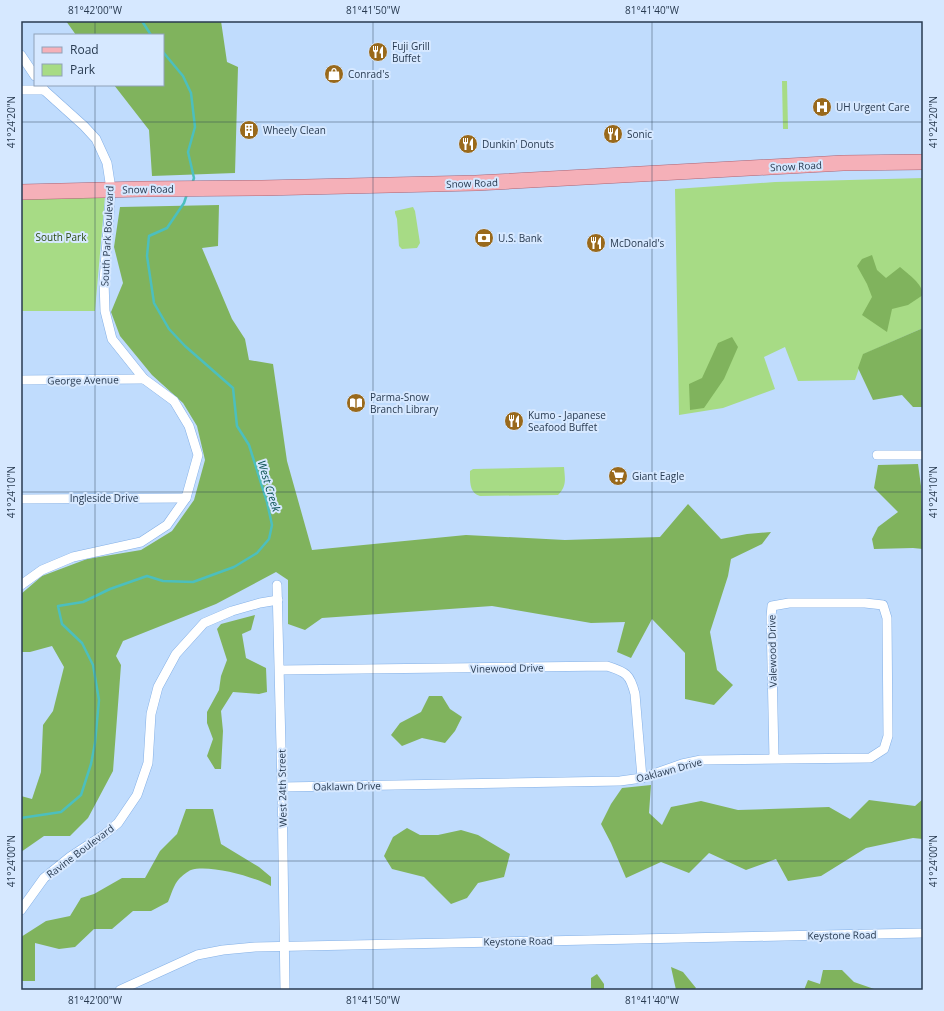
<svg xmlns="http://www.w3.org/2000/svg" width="944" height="1011" viewBox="0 0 944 1011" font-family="'Open Sans',sans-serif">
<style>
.green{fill:#a7db85}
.forest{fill:#80b35d}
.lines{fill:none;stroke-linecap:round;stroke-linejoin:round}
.stream{stroke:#4cbfbe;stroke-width:2.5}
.minor-casing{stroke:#84b0e6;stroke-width:10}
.primary-casing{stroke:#a96475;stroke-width:16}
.minor{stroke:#fff;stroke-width:9}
.primary{stroke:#f5b0b8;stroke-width:15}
.ticks{fill:none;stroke:#283a50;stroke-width:1;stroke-opacity:0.45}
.labels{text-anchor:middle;stroke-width:4;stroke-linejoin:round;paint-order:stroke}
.poi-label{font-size:10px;fill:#283a50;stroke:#d6e8ff;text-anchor:start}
.street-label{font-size:10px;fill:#283a50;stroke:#d6e8ff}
.park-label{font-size:10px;fill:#2a4b0d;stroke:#d6e8ff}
.water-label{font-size:11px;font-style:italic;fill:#074e4e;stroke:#d6e8ff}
.neatline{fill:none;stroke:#283a50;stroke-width:1.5}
.ticks-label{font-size:10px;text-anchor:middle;fill:#283a50}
</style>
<rect width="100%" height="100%" fill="#c0dcfd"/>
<g class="green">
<path d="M 782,81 L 787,81 L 788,129 L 783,129 Z"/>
<path d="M 923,178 L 923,328 L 864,354 L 855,380 L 798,381 L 785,347 L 764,357 L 775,389 L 723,408 L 679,415 L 675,189 L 775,182 Z"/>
<path d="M 105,196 L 95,311 L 21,311 L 21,197 Z"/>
<path d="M 413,207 L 415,211 L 420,243 L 417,248 L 402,249 L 399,246 L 397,219 L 395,213 L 395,211 Z"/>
<path d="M 564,467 C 565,479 567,486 558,495 L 480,496 C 469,493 470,481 470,471 L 473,469 Z"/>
</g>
<g class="forest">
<path d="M 66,21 L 221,21 L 227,62 L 238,67 L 235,173 L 152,176 L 149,130 L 114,85 L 163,85 L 163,35 L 76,35 Z"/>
<path d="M 219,205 L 218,246 L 202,248 L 232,319 L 245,339 L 249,360 L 273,364 L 287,461 L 312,550 L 466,535 L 565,540 L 660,537 L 688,504 L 721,539 L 747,534 L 771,532 L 762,544 L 731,559 L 728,576 L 710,632 L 717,670 L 733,685 L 714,705 L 685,699 L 685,653 L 652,619 L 631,658 L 617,652 L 625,622 L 591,623 L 492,606 L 322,618 L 305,630 L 288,624 L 288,580 L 276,572 L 216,604 L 123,641 L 116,656 L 121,665 L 113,771 L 88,818 L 70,836 L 44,836 L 21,852 L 21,796 L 32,799 L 41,772 L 43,725 L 53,711 L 64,667 L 52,646 L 30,652 L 21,652 L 21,594 L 42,576 L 87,559 L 141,550 L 172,531 L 194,500 L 205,460 L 197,426 L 183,403 L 152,375 L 120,336 L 111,312 L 123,283 L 114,247 L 120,207 Z"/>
<path d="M 872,255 L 877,270 L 886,278 L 900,267 C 908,274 923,284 923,295 L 908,305 L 892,309 L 887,332 L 862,315 L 872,297 L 867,284 L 857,266 L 862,259 Z"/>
<path d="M 923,328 L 923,407 L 913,407 L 902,395 L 873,400 L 858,368 L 863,354 Z"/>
<path d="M 732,337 L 738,347 L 724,379 L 704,408 L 690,410 L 689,384 L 702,378 L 718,343 Z"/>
<path d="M 918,464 L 921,486 L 923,549 L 913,548 L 874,549 L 872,539 L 878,527 L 898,512 L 874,488 L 878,465 Z"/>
<path d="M 255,615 L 251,630 L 242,634 L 246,658 L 266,668 L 267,692 L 259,694 L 233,692 L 221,711 L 223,731 L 221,769 L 215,769 L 207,756 L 213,739 L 207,723 L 207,712 L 219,690 L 221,676 L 227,660 L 217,629 L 221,624 Z"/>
<path d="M 429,696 L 442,696 L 450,709 L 462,717 L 455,731 L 445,743 L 422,738 L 402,746 L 391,735 L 400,723 L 421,712 Z"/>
<path d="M 651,785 L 649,813 L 662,825 L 671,807 L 701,801 L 738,810 L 829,807 L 850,819 L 869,800 L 915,806 L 923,799 L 923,839 L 913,838 L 866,848 L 821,876 L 788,881 L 776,859 L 746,870 L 709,853 L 689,873 L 661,862 L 626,878 L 611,843 L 601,824 L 611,804 L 622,788 Z"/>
<path d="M 186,809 L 213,809 L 221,844 L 259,867 L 271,877 L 271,886 C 255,877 209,864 191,870 C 188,871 182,876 179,879 C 174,884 171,895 168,902 L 151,911 L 133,911 L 112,929 L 94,929 L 75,947 L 59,949 L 35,943 L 35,981 L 21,981 L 21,937 L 46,921 L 70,916 L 81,898 L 94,894 L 122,878 L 145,878 L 160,851 L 177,834 Z"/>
<path d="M 407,828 L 420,835 L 438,835 L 461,830 L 478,835 L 510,854 L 504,877 L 478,883 L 467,898 L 451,904 L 424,877 L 392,869 L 384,856 L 393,837 Z"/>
<path d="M 671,967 L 683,972 L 696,988 L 694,990 L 676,990 Z"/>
<path d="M 823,970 L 842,970 L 854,982 L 877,990 L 804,990 L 808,980 L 820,984 Z"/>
<path d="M 597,974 L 604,984 L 604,990 L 591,990 L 591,978 Z"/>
</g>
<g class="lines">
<g class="stream">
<path d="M 142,21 L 151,35"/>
<path d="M 163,52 L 183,76 L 191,93 L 195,127 L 188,152 L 194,178 L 192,184"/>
<path d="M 21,818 L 61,812 L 81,795 L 91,764 L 95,743 L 99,700 L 93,665 L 82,643 L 62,624 L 58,606 L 83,602 L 110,589 L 147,576 L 163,581 L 193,582 L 234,567 L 257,553 L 269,539 L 272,525 L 267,502 L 249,445 L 237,426 L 233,388 L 185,346 L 169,329 L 154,303 L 147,256 L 149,236 L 167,228 L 184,203 L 187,194"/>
</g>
<g class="minor-casing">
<g id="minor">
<path d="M 21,55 L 35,76"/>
<path d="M 21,90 L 44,90"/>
<path d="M 21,380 L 144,379"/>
<path d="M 877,455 L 923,455"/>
<path d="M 21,499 L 186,498"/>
<path d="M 21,585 L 42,570 L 73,557 L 141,542 L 167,525 L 186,498 L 198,455 L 189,426 L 174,401 L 144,379 L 112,339 L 105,311 L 104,281 L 111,189 L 107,163 L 96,139 L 84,126 L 44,90 L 41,85"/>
<path d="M 277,585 L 282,787 L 285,990"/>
<path d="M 280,670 L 607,666 C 626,672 630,674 635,694 L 642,778"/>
<path d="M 282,787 L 620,781 L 642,778 L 682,764 L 701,760 L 870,758 L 884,749 L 888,736 L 887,618 L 883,605 L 865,603 L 789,603 L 772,606 L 771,617 L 774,759"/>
<path d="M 21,910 L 44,878 L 70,857 L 105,834 L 118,823 L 137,795 L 148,763 L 151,714 L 158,687 L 176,654 L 204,623 L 232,611 L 260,603 L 278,600"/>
<path d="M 120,990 L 197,955 L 223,950 L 255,947 L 923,933"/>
</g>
</g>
<g class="primary-casing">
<path id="primary" d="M 21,192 L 143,189 L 262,188 L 476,183 L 843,163 L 923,162"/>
</g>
<use href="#minor" class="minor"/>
<use href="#primary" class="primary"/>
</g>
<path class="ticks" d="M 95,21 L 95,35M 373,21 L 373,990M 652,21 L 652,990M 95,85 L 95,990M 21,122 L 923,122M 21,492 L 923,492M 21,861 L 923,861"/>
<defs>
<g id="restaurant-disc" transform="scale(1)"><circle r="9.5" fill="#99691b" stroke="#d6e8ff"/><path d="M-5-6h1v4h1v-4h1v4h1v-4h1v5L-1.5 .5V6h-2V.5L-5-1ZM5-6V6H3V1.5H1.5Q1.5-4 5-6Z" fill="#fff"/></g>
<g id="shop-disc" transform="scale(1)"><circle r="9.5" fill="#99691b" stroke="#d6e8ff"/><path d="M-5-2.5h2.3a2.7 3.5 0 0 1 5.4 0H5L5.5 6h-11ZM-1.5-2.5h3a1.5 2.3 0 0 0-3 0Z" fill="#fff"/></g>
<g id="hospital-disc" transform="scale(1)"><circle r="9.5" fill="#99691b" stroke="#d6e8ff"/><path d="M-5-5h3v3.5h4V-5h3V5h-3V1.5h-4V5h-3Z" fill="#fff"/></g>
<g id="building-disc" transform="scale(1)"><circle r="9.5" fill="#99691b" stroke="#d6e8ff"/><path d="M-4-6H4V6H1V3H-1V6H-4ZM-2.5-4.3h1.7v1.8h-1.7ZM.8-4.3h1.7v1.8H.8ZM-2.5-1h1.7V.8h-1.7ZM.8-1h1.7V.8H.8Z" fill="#fff"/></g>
<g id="bank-disc" transform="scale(1)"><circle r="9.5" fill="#99691b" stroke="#d6e8ff"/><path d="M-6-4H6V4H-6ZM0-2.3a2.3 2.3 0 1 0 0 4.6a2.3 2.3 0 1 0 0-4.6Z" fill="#fff"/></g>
<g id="library-disc" transform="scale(1)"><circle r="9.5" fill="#99691b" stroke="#d6e8ff"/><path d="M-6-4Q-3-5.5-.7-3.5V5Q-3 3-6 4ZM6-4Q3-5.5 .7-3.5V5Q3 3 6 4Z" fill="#fff"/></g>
<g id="supermarket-disc" transform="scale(1)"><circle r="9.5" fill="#99691b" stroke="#d6e8ff"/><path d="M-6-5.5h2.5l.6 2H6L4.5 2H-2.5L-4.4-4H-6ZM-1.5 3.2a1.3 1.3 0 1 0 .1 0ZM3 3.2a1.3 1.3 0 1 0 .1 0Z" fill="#fff"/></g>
</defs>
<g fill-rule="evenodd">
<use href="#restaurant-disc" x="378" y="52"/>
<use href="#shop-disc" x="334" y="74"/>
<use href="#hospital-disc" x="822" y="107"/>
<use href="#building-disc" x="249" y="130"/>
<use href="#restaurant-disc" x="613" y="134"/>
<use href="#restaurant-disc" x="468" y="144"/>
<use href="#bank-disc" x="484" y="238"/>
<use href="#restaurant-disc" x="596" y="243"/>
<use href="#library-disc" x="356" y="403"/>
<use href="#restaurant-disc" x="514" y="421"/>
<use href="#supermarket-disc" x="618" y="476"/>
</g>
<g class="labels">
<g class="poi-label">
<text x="392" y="50">Fuji Grill<tspan x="392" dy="12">Buffet</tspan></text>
<text x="348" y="78">Conrad's</text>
<text x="836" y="111">UH Urgent Care</text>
<text x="263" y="134">Wheely Clean</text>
<text x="627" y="138">Sonic</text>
<text x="482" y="148">Dunkin' Donuts</text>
<text x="498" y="242">U.S. Bank</text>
<text x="610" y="247">McDonald's</text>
<text x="370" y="401">Parma-Snow<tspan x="370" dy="12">Branch Library</tspan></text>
<text x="528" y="419">Kumo - Japanese<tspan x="528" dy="12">Seafood Buffet</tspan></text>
<text x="632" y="480">Giant Eagle</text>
</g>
<g class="street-label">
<text transform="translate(796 166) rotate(-3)" y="4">Snow Road</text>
<text transform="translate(472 183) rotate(-2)" y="4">Snow Road</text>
<text transform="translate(148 189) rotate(-1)" y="4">Snow Road</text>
<text transform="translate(107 236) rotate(-87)" y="4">South Park Boulevard</text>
<text transform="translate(83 380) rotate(-1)" y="4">George Avenue</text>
<text x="104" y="502">Ingleside Drive</text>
<text transform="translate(772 651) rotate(-91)" y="4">Valewood Drive</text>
<text transform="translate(507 668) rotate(-1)" y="4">Vinewood Drive</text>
<text transform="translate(669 770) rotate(-15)" y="4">Oaklawn Drive</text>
<text transform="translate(347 786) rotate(-1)" y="4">Oaklawn Drive</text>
<text transform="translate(282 788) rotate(-91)" y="4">West 24th Street</text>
<text transform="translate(80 851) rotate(-37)" y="4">Ravine Boulevard</text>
<text transform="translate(842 935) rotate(-1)" y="4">Keystone Road</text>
<text transform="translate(518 941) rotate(-1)" y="4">Keystone Road</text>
</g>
<g class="park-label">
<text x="61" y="241">South Park</text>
</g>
<g class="water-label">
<text transform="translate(269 486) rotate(73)" y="4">West Creek</text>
</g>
</g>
<rect width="944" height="1011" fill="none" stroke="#d6e8ff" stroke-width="44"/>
<rect x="34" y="34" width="130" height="52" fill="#d6e8ff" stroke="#90a2b9"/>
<rect x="42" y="47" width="20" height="6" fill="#f5b0b8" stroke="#90a2b9"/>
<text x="70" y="54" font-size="12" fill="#283a50">Road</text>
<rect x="42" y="64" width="20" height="12" fill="#a7db85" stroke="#90a2b9"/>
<text x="70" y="74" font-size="12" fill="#283a50">Park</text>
<rect x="22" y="22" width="900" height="967" class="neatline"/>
<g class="ticks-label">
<text x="95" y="14">81°42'00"W</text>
<text x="373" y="14">81°41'50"W</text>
<text x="652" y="14">81°41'40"W</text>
<text transform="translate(11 122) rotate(-90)" y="4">41°24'20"N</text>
<text transform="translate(933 122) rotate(-90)" y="4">41°24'20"N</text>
<text transform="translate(11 492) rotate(-90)" y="4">41°24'10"N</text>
<text transform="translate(933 492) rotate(-90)" y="4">41°24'10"N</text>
<text transform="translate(11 861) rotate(-90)" y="4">41°24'00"N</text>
<text transform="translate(933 861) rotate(-90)" y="4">41°24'00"N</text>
<text x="95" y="1004">81°42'00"W</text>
<text x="373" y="1004">81°41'50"W</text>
<text x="652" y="1004">81°41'40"W</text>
</g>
</svg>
